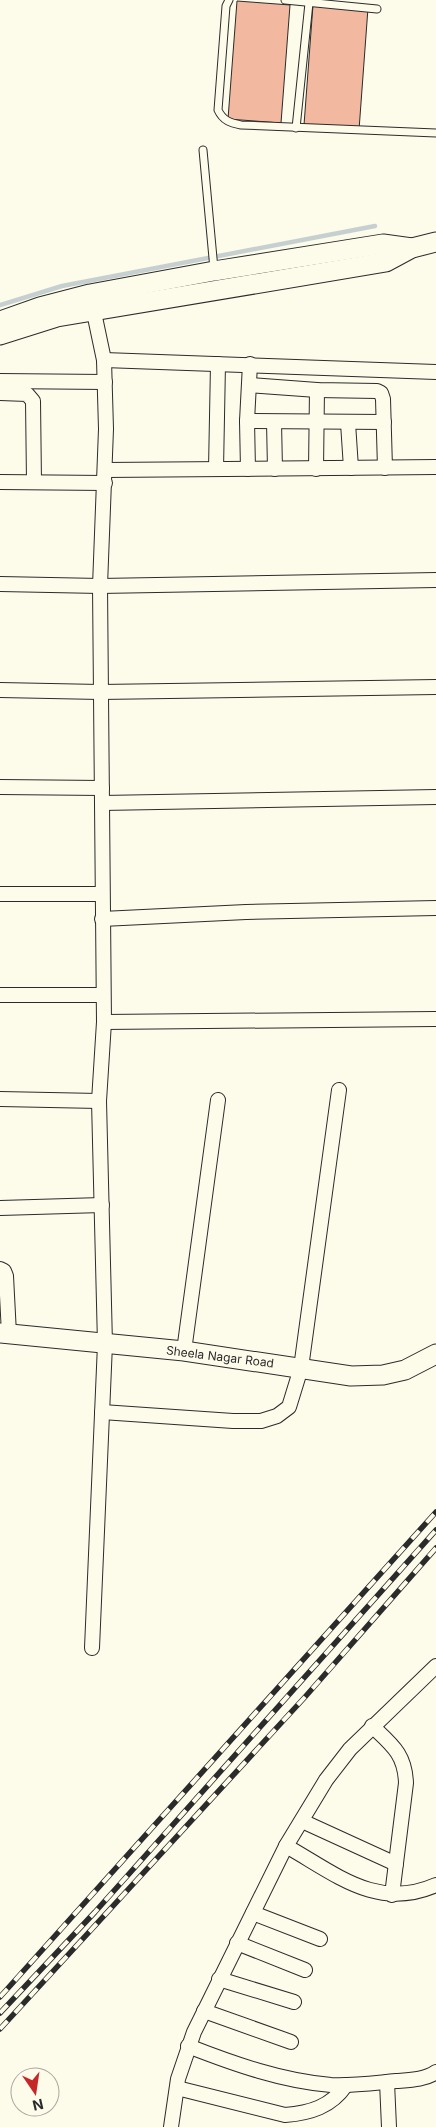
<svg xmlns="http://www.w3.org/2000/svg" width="436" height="2127" viewBox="0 0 436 2127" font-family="Inter,sans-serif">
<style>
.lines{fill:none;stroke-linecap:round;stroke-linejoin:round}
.stream{stroke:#c7d0d0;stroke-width:4.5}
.building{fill:#f2b8a0;stroke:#2b2b2b}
.lane-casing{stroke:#2b2b2b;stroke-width:9}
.street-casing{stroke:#2b2b2b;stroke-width:16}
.secondary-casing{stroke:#2b2b2b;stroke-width:21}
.lane{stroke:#fdfbea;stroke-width:7}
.street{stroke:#fdfbea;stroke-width:14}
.secondary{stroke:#fdfbea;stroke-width:19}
.rail-casing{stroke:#2b2b2b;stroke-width:5.5}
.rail{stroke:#fdfbea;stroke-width:4;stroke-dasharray:11;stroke-linecap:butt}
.labels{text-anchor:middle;stroke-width:4;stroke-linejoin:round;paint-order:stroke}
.street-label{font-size:12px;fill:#2b2b2b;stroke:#fdfbea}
</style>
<rect width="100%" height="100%" fill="#fdfbea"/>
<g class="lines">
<path class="stream" d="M 0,305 L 62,286 L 375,226"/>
</g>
<g class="building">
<path d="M 237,1 L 290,5 L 281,123 L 228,119 Z"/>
<path d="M 313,5 L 368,8 L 359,130 L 304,125 Z"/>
</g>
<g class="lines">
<g class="lane-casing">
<g id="lane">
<path d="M 229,0 L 226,6 L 218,110 C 223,121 231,123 241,125 L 436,133"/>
<path d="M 285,0 L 377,9"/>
<path d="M 296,128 L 309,3"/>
<path d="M 203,150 L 214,269"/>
</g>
</g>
<g class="street-casing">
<g id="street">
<path d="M 92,303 L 104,360 L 106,429 L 100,586 L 104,1022 L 99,1101 L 105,1344 L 92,1648"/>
<path d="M 104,360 L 436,372"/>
<path d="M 0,381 L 105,382"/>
<path d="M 249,385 L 317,390 L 377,391 L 381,393 L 383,399 L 385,468"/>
<path d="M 0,393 L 27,394 L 33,401 L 34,482"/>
<path d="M 247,421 L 384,422"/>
<path d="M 274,422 L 275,469"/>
<path d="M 348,423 L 351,468"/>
<path d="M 216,469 L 218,364"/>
<path d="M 248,469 L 247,421 L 250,364"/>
<path d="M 316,469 L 317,390"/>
<path d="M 105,470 L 436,467"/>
<path d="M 0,482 L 105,483"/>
<path d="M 0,584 L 100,586 L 436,580"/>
<path d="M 0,690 L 100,692 L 436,687"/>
<path d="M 0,787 L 102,788"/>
<path d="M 102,803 L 436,797"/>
<path d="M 0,894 L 102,894"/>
<path d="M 102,919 L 246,912 L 436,908"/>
<path d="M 0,995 L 103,995"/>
<path d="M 104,1022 L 435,1019"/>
<path d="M 0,1099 L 99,1101"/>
<path d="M 0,1208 L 102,1205"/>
<path d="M 0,1269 L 4,1271 L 6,1276 L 9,1334"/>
<path d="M 184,1351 L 218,1100"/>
<path d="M 102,1412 L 233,1421 L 261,1421 L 277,1416 L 289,1407 L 301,1368 L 339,1090"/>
<path d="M 372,1726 C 392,1745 405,1754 406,1783 L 392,1895"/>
<path d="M 302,1821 L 396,1864"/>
<path d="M 286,1846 C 336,1874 377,1911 436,1885"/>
<path d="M 253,1913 L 320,1939"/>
<path d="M 237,1943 L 305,1970"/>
<path d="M 219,1979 L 294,2002"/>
<path d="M 204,2011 L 291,2042"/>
<path d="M 188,2046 C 234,2064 282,2081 331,2085 C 353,2086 374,2083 396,2081 C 409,2080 425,2080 436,2072"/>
<path d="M 387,2082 L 389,2127"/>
<path d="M 177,2088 L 285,2115 C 310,2113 331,2107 346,2085"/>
<path d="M 171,2127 L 178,2079 L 194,2032 L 286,1846 L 326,1780 L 350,1749 L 436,1666"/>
</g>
</g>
<g class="secondary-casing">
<g id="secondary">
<path d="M 0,321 L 40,307 L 90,294 L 214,271 L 383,244 L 412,248"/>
<path d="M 0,335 L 57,317 L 386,262 L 412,248 L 436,242"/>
<path d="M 0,1333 L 184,1351 L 351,1376 L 383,1375 L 405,1370 L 436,1354"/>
</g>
</g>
<use href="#lane" class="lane"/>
<use href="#street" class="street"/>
<use href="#secondary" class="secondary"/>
<g class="rail-casing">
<g id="rail">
<path d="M 0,1997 L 436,1512"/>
<path d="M 0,2013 L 95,1912 L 436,1530"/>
<path d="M 0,2029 L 305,1697 L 436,1548"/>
</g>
</g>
<use href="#rail" class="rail"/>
</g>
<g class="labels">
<g class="street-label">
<text transform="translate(220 1357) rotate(7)" y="4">Sheela Nagar Road</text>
</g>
</g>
<g transform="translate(35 2092) rotate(167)"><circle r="24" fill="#fdfbea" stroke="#a9a89e"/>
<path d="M0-4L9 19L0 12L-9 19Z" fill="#c62828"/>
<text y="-8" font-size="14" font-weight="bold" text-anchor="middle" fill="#2b2b2b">N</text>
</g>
</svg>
